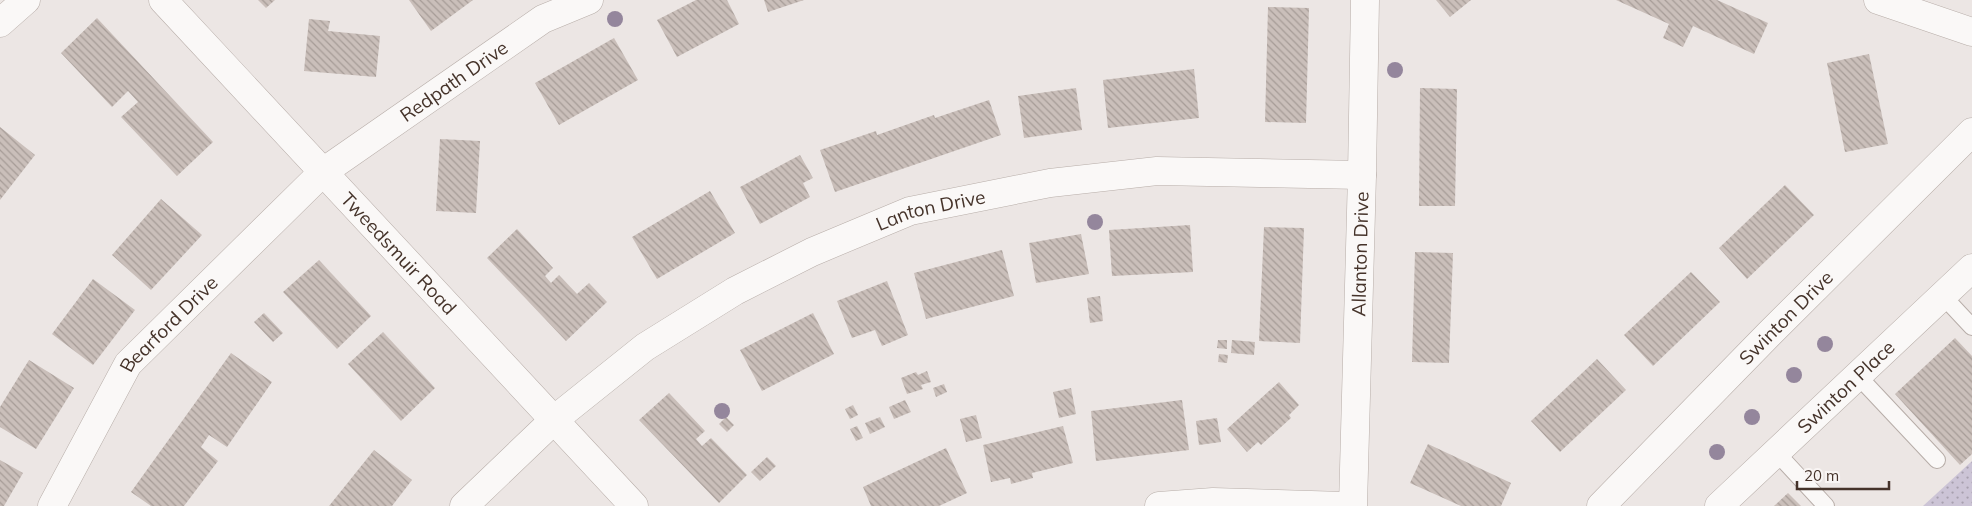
<svg xmlns="http://www.w3.org/2000/svg" width="1972" height="506" viewBox="0 0 1972 506" font-family="Mulish,sans-serif">
<style>
.grass{fill:url(#grass-dots)}
.building{fill:url(#building-back-hatch)}
.lines{fill:none;stroke-linecap:round;stroke-linejoin:round}
.lane-casing{stroke:#b7ada8;stroke-width:18}
.street-casing{stroke:#b7ada8;stroke-width:29}
.lane{stroke:#faf8f7;stroke-width:16}
.street{stroke:#faf8f7;stroke-width:28}
.tree{fill:#94869c}
.labels{text-anchor:middle;stroke-width:4;stroke-linejoin:round;paint-order:stroke}
.street-label{font-size:19px;fill:#45332a;stroke:#f9f5f4}
</style>
<defs>
<pattern id="grass-dots" width="8" height="8" patternUnits="userSpaceOnUse" patternTransform="scale(1.25)"><rect width="8" height="8" fill="#ccc4d6"/><path d="M2 2h.1M6 6h.1" fill="none" stroke="#a7a0ae" stroke-width="1.8" stroke-linecap="round"/></pattern>
<pattern id="building-back-hatch" width="6" height="6" patternUnits="userSpaceOnUse" patternTransform="scale(1.25)"><rect width="6" height="6" fill="#cabfba"/><path d="M-1 5l2 2M0 0l6 6M5-1l2 2" fill="none" stroke="#a69c97"/></pattern>
</defs>
<rect width="100%" height="100%" fill="#ece6e4"/>
<path class="grass" d="M 1972,461 L 1972,506 L 1923,506 Z"/>
<g class="building">
<path d="M 258,0 L 275,0 L 266,8 Z"/>
<path d="M 409,0 L 473,0 L 431,31 Z"/>
<path d="M 696,0 L 727,0 L 739,24 L 677,57 L 657,20 Z"/>
<path d="M 764,0 L 804,0 L 768,12 Z"/>
<path d="M 1436,0 L 1471,0 L 1450,17 Z"/>
<path d="M 1616,0 L 1717,0 L 1768,23 L 1754,54 L 1693,26 L 1683,47 L 1663,38 L 1669,24 Z"/>
<path d="M 1268,7 L 1309,8 L 1306,123 L 1265,122 Z"/>
<path d="M 97,18 L 213,142 L 177,176 L 121,117 L 138,102 L 128,91 L 112,107 L 61,53 Z"/>
<path d="M 309,19 L 330,21 L 328,31 L 380,36 L 376,77 L 304,71 Z"/>
<path d="M 614,38 L 638,80 L 559,125 L 535,83 Z"/>
<path d="M 1869,54 L 1888,144 L 1845,152 L 1827,63 Z"/>
<path d="M 1194,69 L 1199,118 L 1108,128 L 1103,80 Z"/>
<path d="M 1076,88 L 1082,130 L 1024,138 L 1018,96 Z"/>
<path d="M 1420,88 L 1457,89 L 1455,206 L 1419,206 Z"/>
<path d="M 989,100 L 1001,135 L 835,192 L 820,150 L 876,131 L 877,135 L 934,115 L 935,118 Z"/>
<path d="M 0,127 L 35,155 L 0,200 Z"/>
<path d="M 440,139 L 480,141 L 476,213 L 436,211 Z"/>
<path d="M 800,155 L 813,178 L 803,183 L 810,197 L 760,224 L 740,187 Z"/>
<path d="M 1785,185 L 1814,215 L 1747,279 L 1719,248 Z"/>
<path d="M 710,191 L 735,233 L 657,279 L 632,237 Z"/>
<path d="M 161,199 L 202,235 L 151,290 L 112,255 Z"/>
<path d="M 1190,225 L 1193,272 L 1112,276 L 1109,230 Z"/>
<path d="M 1264,227 L 1304,228 L 1300,343 L 1259,341 Z"/>
<path d="M 517,229 L 553,268 L 545,276 L 551,283 L 559,275 L 577,294 L 589,283 L 607,302 L 566,341 L 487,258 Z"/>
<path d="M 1081,234 L 1089,274 L 1036,283 L 1029,243 Z"/>
<path d="M 1002,250 L 1014,296 L 926,319 L 914,273 Z"/>
<path d="M 1415,252 L 1453,253 L 1449,363 L 1412,362 Z"/>
<path d="M 319,260 L 371,316 L 337,349 L 283,292 Z"/>
<path d="M 1691,272 L 1720,302 L 1653,366 L 1624,335 Z"/>
<path d="M 93,279 L 135,310 L 93,365 L 52,334 Z"/>
<path d="M 887,281 L 908,335 L 882,346 L 875,330 L 852,338 L 837,301 Z"/>
<path d="M 1100,296 L 1103,321 L 1090,323 L 1087,298 Z"/>
<path d="M 264,313 L 283,333 L 273,342 L 254,322 Z"/>
<path d="M 813,313 L 834,354 L 762,391 L 740,350 Z"/>
<path d="M 383,332 L 435,388 L 401,421 L 348,364 Z"/>
<path d="M 1955,338 L 1972,356 L 1972,454 L 1960,465 L 1895,394 Z"/>
<path d="M 1218,340 L 1227,340 L 1227,349 L 1217,348 Z"/>
<path d="M 1232,340 L 1255,342 L 1254,355 L 1231,353 Z"/>
<path d="M 231,353 L 272,382 L 227,447 L 209,435 L 201,447 L 218,461 L 184,506 L 151,506 L 131,492 Z"/>
<path d="M 1219,354 L 1228,355 L 1227,363 L 1218,362 Z"/>
<path d="M 1597,359 L 1626,390 L 1560,452 L 1531,421 Z"/>
<path d="M 29,360 L 74,388 L 36,449 L 0,427 L 0,407 Z"/>
<path d="M 927,371 L 931,382 L 921,385 L 923,389 L 907,394 L 901,378 L 916,372 L 918,375 Z"/>
<path d="M 1279,382 L 1299,405 L 1289,415 L 1291,418 L 1261,445 L 1258,442 L 1247,452 L 1227,429 Z"/>
<path d="M 944,384 L 947,392 L 936,397 L 933,388 Z"/>
<path d="M 1071,388 L 1076,414 L 1059,418 L 1053,392 Z"/>
<path d="M 669,393 L 705,431 L 696,439 L 702,446 L 711,438 L 747,475 L 719,503 L 639,420 Z"/>
<path d="M 905,400 L 911,412 L 894,419 L 889,407 Z"/>
<path d="M 1182,400 L 1189,450 L 1096,461 L 1091,411 Z"/>
<path d="M 853,405 L 858,415 L 850,419 L 845,409 Z"/>
<path d="M 976,415 L 982,438 L 966,442 L 960,419 Z"/>
<path d="M 726,417 L 734,425 L 727,432 L 719,424 Z"/>
<path d="M 880,417 L 885,427 L 870,434 L 865,423 Z"/>
<path d="M 1217,418 L 1221,442 L 1199,445 L 1196,421 Z"/>
<path d="M 857,426 L 863,438 L 856,441 L 850,429 Z"/>
<path d="M 1063,426 L 1073,463 L 1032,473 L 1033,478 L 1011,484 L 1010,478 L 991,482 L 983,445 Z"/>
<path d="M 1428,444 L 1511,483 L 1501,506 L 1461,506 L 1410,483 Z"/>
<path d="M 946,448 L 967,493 L 939,506 L 871,506 L 863,487 Z"/>
<path d="M 374,450 L 412,480 L 392,506 L 329,506 Z"/>
<path d="M 767,457 L 776,466 L 760,481 L 751,472 Z"/>
<path d="M 0,460 L 23,473 L 4,506 L 0,506 Z"/>
<path d="M 1788,493 L 1801,506 L 1774,506 Z"/>
</g>
<g class="lines">
<g class="lane-casing">
<g id="lane">
<path d="M 1943,296 L 1972,327"/>
<path d="M 1858,376 L 1937,460"/>
<path d="M 1776,452 L 1826,506"/>
</g>
</g>
<g class="street-casing">
<g id="street">
<path id="s1" d="M 163,0 L 634,506"/>
<path d="M 1878,0 L 1972,32"/>
<path d="M 0,23 L 26,0"/>
<path id="s2" d="M 52,506 L 128,364 L 323,172 L 543,19 L 589,0"/>
<path id="s3" d="M 464,506 L 555,419 L 645,347 L 735,291 L 812,252 L 910,211 L 1050,183 L 1157,171 L 1362,175"/>
<path d="M 1159,506 L 1213,502 L 1344,506"/>
<path id="s4" d="M 1353,506 L 1362,175 L 1365,0"/>
<path id="s5" d="M 1601,506 L 1769,334 L 1972,132"/>
<path id="s6" d="M 1719,506 L 1972,268"/>
</g>
</g>
<use href="#lane" class="lane"/>
<use href="#street" class="street"/>
</g>
<g class="tree">
<circle cx="615" cy="19" r="8"/>
<circle cx="1395" cy="70" r="8"/>
<circle cx="1095" cy="222" r="8"/>
<circle cx="1825" cy="344" r="8"/>
<circle cx="1794" cy="375" r="8"/>
<circle cx="722" cy="411" r="8"/>
<circle cx="1752" cy="417" r="8"/>
<circle cx="1717" cy="452" r="8"/>
</g>
<g class="labels">
<g class="street-label">
<text dy="7" stroke="none"><textPath href="#s2" startOffset="594">Redpath Drive</textPath></text>
<text dy="7" stroke="none"><textPath href="#s3" startOffset="560">Lanton Drive</textPath></text>
<text dy="7" stroke="none"><textPath href="#s1" startOffset="346">Tweedsmuir Road</textPath></text>
<text dy="7" stroke="none"><textPath href="#s4" startOffset="252">Allanton Drive</textPath></text>
<text dy="7" stroke="none"><textPath href="#s5" startOffset="264">Swinton Drive</textPath></text>
<text dy="7" stroke="none"><textPath href="#s2" startOffset="218">Bearford Drive</textPath></text>
<text dy="7" stroke="none"><textPath href="#s6" startOffset="174">Swinton Place</textPath></text>
</g>
</g>
<path d="M1797 481v8h92v-8" fill="none" stroke="#45332a" stroke-width="2.5"/>
<text x="1804" y="481" font-size="15" fill="#45332a" stroke="#f9f5f4" stroke-width="4" paint-order="stroke">20 m</text>
</svg>
